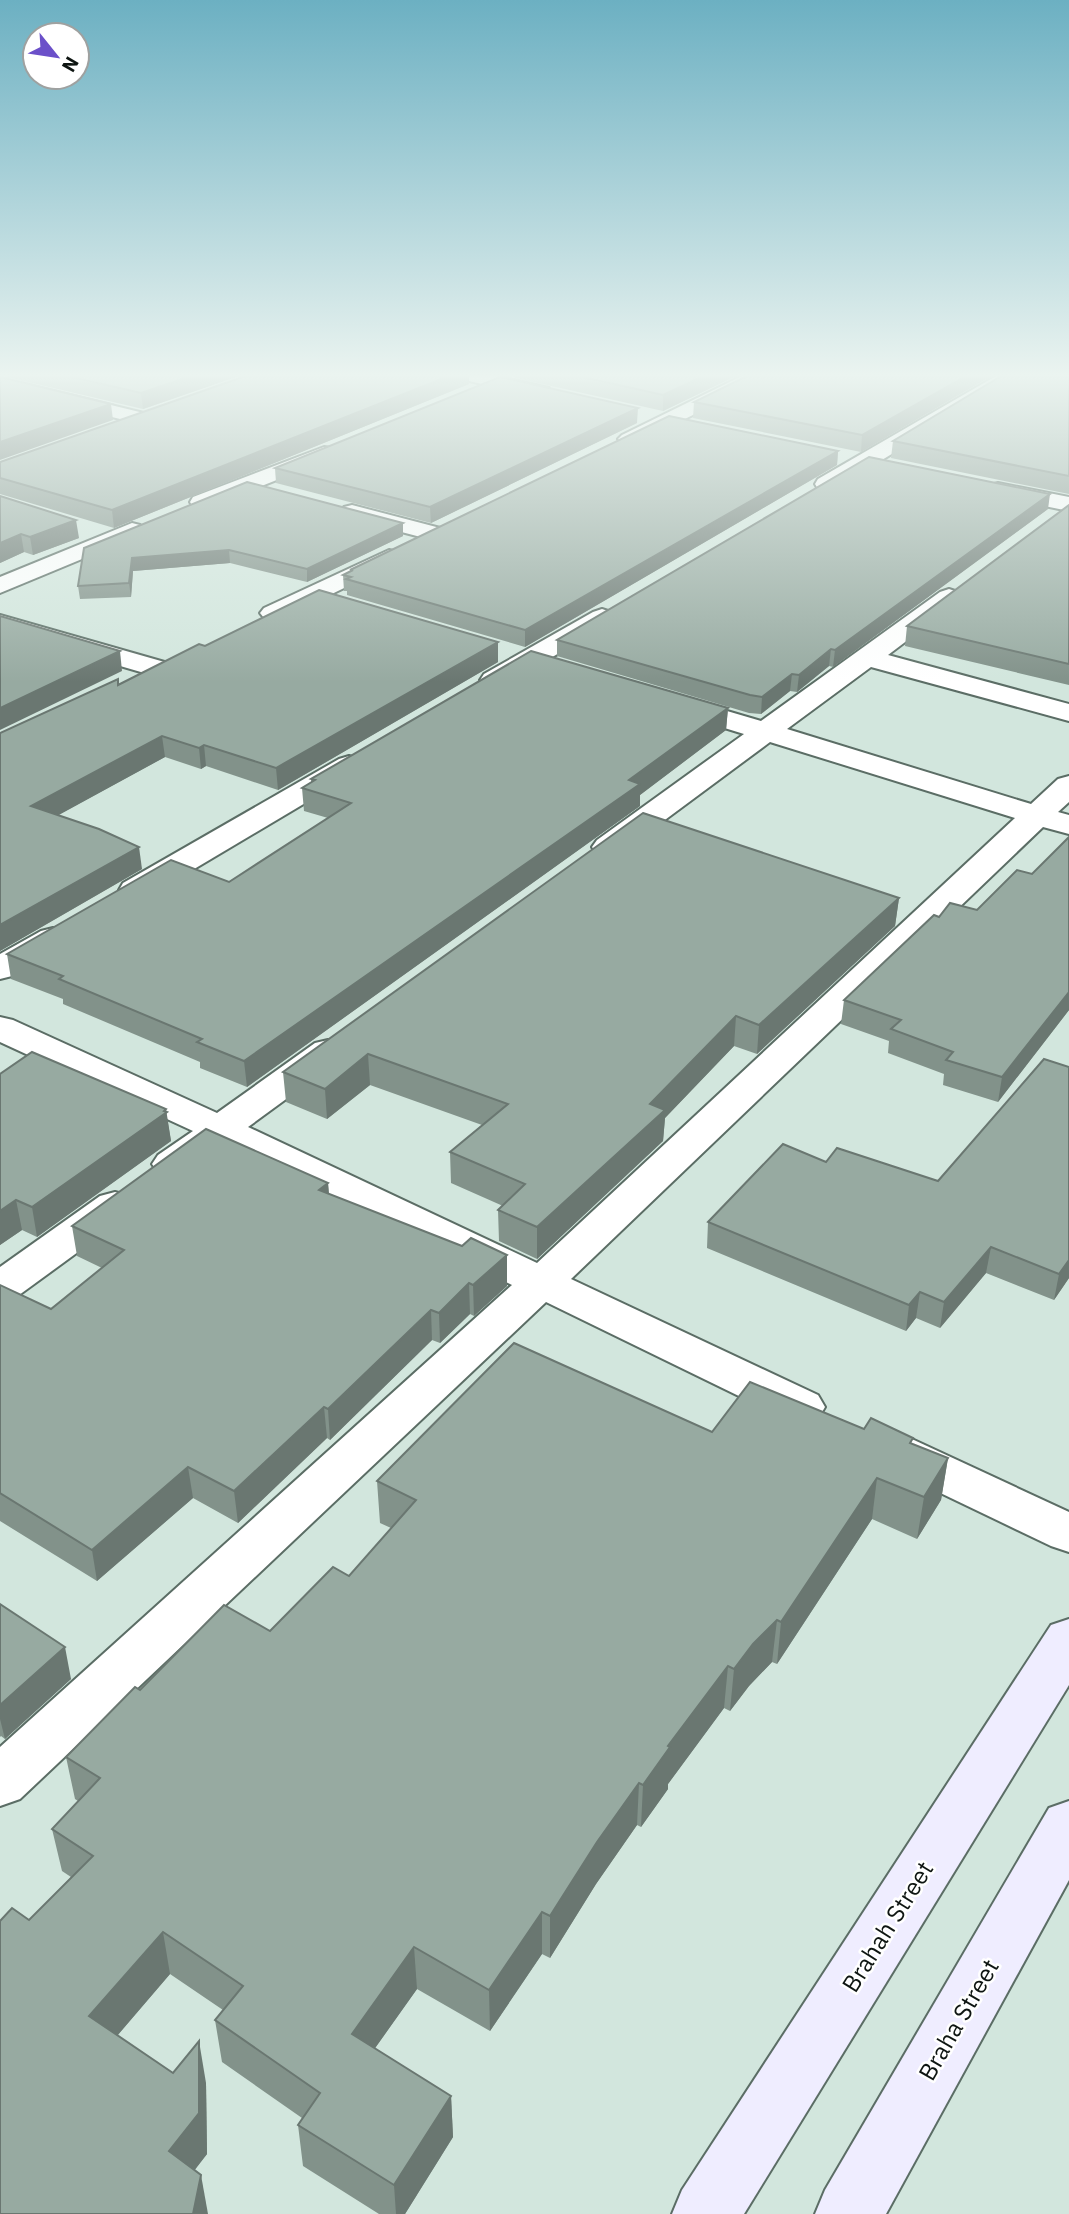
<svg xmlns="http://www.w3.org/2000/svg" width="1069" height="2214" viewBox="0 0 1069 2214" font-family="'IBM Plex Sans',sans-serif">
<style>
.lines{fill:none;stroke-linecap:round;stroke-linejoin:round}
.street-casing{stroke:#5b6d65;stroke-width:4}
.secondary-casing{stroke:#5b6d65;stroke-width:4}
.street{fill:#fff;fill-rule:evenodd}
.secondary{fill:#efedff;fill-rule:evenodd}
.wall{fill:#82928a}
.shaded-wall{fill:#6a7771}
.building{fill:#97aaa1;stroke:#6a7771;stroke-width:2}
.labels{text-anchor:middle;stroke-width:5;stroke-linejoin:round;paint-order:stroke}
.near-street-label{font-size:24px;fill:#0e1512;stroke:#fff}
</style>
<rect width="100%" height="100%" fill="#d2e6dd"/>
<g class="lines">
<g class="street-casing">
<g id="street">
<path d="M 445,372 L 480,372 L 549,388 L 552,392 L 549,396 L 542,398 L 448,376 Z"/>
<path d="M 750,372 L 775,372 L 772,376 L 636,443 L 622,443 L 618,439 L 622,435 Z"/>
<path d="M 1003,372 L 1027,372 L 834,489 L 818,489 L 815,484 L 818,479 Z"/>
<path d="M 0,378 L 152,415 L 155,419 L 152,423 L 145,425 L 0,390 Z"/>
<path d="M 324,447 L 332,448 L 335,453 L 332,458 L 209,507 L 193,507 L 190,502 L 193,497 Z"/>
<path d="M 998,483 L 1069,497 L 1069,511 L 990,495 L 987,490 L 990,485 Z"/>
<path d="M 352,505 L 444,529 L 448,534 L 444,539 L 436,541 L 344,517 L 340,512 L 344,507 Z"/>
<path d="M 132,523 L 140,525 L 144,530 L 140,535 L 0,593 L 0,577 Z"/>
<path d="M 389,550 L 398,552 L 401,557 L 398,562 L 282,618 L 273,621 L 264,618 L 260,613 L 264,608 Z"/>
<path d="M 949,589 L 958,592 L 962,597 L 958,602 L 888,655 L 1069,704 L 1069,721 L 871,667 L 787,729 L 1031,804 L 1058,779 L 1069,776 L 1069,802 L 1058,812 L 1069,815 L 1069,834 L 1043,827 L 571,1279 L 818,1395 L 825,1407 L 818,1419 L 802,1423 L 786,1419 L 546,1302 L 20,1799 L 0,1806 L 0,1747 L 512,1285 L 223,1145 C 202,1161 185,1180 158,1173 L 152,1164 L 158,1155 L 193,1131 L 0,1042 L 0,1017 L 13,1020 L 217,1113 L 315,1043 L 328,1040 L 341,1043 L 347,1051 L 341,1059 L 248,1127 L 537,1263 L 1015,818 L 770,742 L 619,854 L 608,857 L 597,854 L 592,847 L 597,840 L 744,734 L 666,710 L 662,704 L 666,698 L 676,696 L 761,721 L 940,592 Z"/>
<path d="M 602,609 L 611,612 L 615,617 L 611,622 L 504,686 L 494,688 L 484,686 L 480,680 L 484,674 L 593,612 Z"/>
<path d="M 0,615 L 168,663 L 172,669 L 168,675 L 158,677 L 0,631 Z"/>
<path d="M 349,756 L 359,759 L 364,765 L 359,771 L 147,897 L 135,900 L 123,897 L 119,890 L 123,883 L 339,759 Z"/>
<path d="M 53,928 L 65,931 L 70,938 L 65,945 L 12,976 L 0,979 L 0,954 L 41,931 Z"/>
<path d="M 115,1192 L 130,1196 L 136,1205 L 130,1214 L 15,1298 L 0,1302 L 0,1267 L 100,1196 Z"/>
<path d="M 897,1435 L 914,1440 L 1069,1512 L 1069,1552 L 1051,1546 L 880,1464 L 873,1452 L 880,1440 Z"/>
</g>
</g>
<g class="secondary-casing">
<g id="secondary">
<path d="M 0,372 L 12,372 L 9,376 L 0,379 Z"/>
<path d="M 1069,1619 L 1069,1685 L 744,2214 L 672,2214 L 682,2190 L 1051,1625 Z"/>
<path d="M 1069,1801 L 1069,1880 L 886,2214 L 815,2214 L 825,2190 L 1049,1808 Z"/>
</g>
</g>
<use href="#street" class="street"/>
<use href="#secondary" class="secondary"/>
</g>
<g class="wall">
<path d="M 10,372 L 250,372 L 143,409 L 11,378 Z"/>
<path d="M 257,372 L 469,372 L 469,384 L 114,528 L 0,494 L 0,462 Z"/>
<path d="M 510,372 L 744,372 L 663,411 L 516,378 Z"/>
<path d="M 998,372 L 861,452 L 693,418 L 694,402 Z"/>
<path d="M 1069,372 L 1069,494 L 891,458 L 893,441 Z"/>
<path d="M 637,423 L 431,523 L 276,483 L 275,468 Z"/>
<path d="M 838,451 L 837,465 L 525,647 L 347,595 L 347,591 L 344,591 L 343,575 L 350,571 L 350,570 Z"/>
<path d="M 0,496 L 79,538 L 33,555 L 24,552 L 0,563 Z"/>
<path d="M 1069,505 L 1069,685 L 905,646 L 907,626 Z"/>
<path d="M 1048,509 L 833,667 L 829,666 L 797,692 L 790,691 L 761,714 L 749,713 L 557,656 L 557,640 Z"/>
<path d="M 403,536 L 307,582 L 230,563 L 133,571 L 131,597 L 80,599 L 78,586 L 84,548 Z"/>
<path d="M 498,642 L 498,662 L 278,790 L 206,766 L 201,769 L 165,757 L 58,815 L 142,869 L 0,951 L 0,733 L 119,684 L 205,646 Z"/>
<path d="M 728,708 L 726,730 L 640,795 L 640,806 L 247,1087 L 200,1068 L 200,1062 L 63,1004 L 63,999 L 11,979 L 7,954 L 229,882 L 328,818 L 304,811 L 302,788 L 311,782 L 311,779 Z"/>
<path d="M 1069,837 L 1069,1010 L 998,1102 L 943,1085 L 944,1074 L 888,1053 L 889,1041 L 841,1024 L 844,1000 L 939,917 L 977,910 L 1032,874 Z"/>
<path d="M 899,898 L 895,926 L 757,1054 L 734,1046 L 665,1118 L 663,1141 L 537,1259 L 499,1241 L 498,1210 L 503,1206 L 451,1183 L 450,1152 L 482,1125 L 370,1085 L 327,1119 L 286,1102 L 283,1072 Z"/>
<path d="M 1069,1067 L 1069,1278 L 1054,1300 L 986,1273 L 940,1328 L 916,1318 L 906,1331 L 707,1248 L 708,1222 L 826,1162 L 938,1181 Z"/>
<path d="M 0,1074 L 166,1112 L 171,1141 L 37,1237 L 22,1230 L 0,1245 Z"/>
<path d="M 328,1183 L 329,1194 L 507,1286 L 474,1316 L 470,1314 L 440,1343 L 432,1340 L 330,1440 L 327,1438 L 238,1523 L 193,1498 L 97,1581 L 0,1521 L 0,1285 L 51,1309 L 102,1268 L 77,1256 L 72,1226 Z"/>
<path d="M 864,1429 L 912,1444 L 948,1458 L 941,1500 L 917,1539 L 872,1519 L 777,1664 L 772,1662 L 749,1686 L 730,1711 L 724,1708 L 668,1784 L 668,1789 L 641,1827 L 637,1825 L 596,1884 L 550,1958 L 542,1954 L 490,2031 L 417,1989 L 375,2048 L 451,2096 L 453,2137 L 405,2214 L 379,2214 L 303,2166 L 298,2125 L 302,2118 L 222,2062 L 215,2020 L 223,2010 L 170,1974 L 117,2036 L 173,2073 L 206,2083 L 207,2154 L 194,2170 L 29,1920 L 71,1877 L 62,1871 L 52,1829 L 78,1801 L 75,1799 L 66,1757 L 140,1690 L 270,1631 L 349,1576 L 391,1528 L 380,1523 L 377,1481 L 712,1432 Z"/>
<path d="M 0,1604 L 71,1679 L 5,1739 L 1,1736 L 0,1737 Z"/>
</g>
<g class="shaded-wall">
<path d="M 203,372 L 250,372 L 143,409 L 141,393 Z"/>
<path d="M 459,372 L 469,372 L 469,384 L 114,528 L 112,510 Z"/>
<path d="M 712,372 L 744,372 L 663,411 L 663,395 Z"/>
<path d="M 973,372 L 998,372 L 861,452 L 862,435 Z"/>
<path d="M 111,404 L 113,420 L 0,460 L 0,442 Z"/>
<path d="M 638,408 L 637,423 L 431,523 L 430,507 Z"/>
<path d="M 838,451 L 837,465 L 525,647 L 525,630 Z"/>
<path d="M 1050,494 L 1048,509 L 833,667 L 835,650 Z"/>
<path d="M 76,520 L 79,538 L 33,555 L 30,537 Z"/>
<path d="M 403,523 L 403,536 L 307,582 L 307,569 Z"/>
<path d="M 21,534 L 24,552 L 0,563 L 0,543 Z"/>
<path d="M 229,550 L 230,563 L 133,571 L 131,597 L 129,583 L 132,558 Z"/>
<path d="M 498,642 L 498,662 L 278,790 L 276,768 Z"/>
<path d="M 831,649 L 829,666 L 797,692 L 799,675 Z"/>
<path d="M 120,651 L 122,671 L 0,730 L 0,708 Z"/>
<path d="M 792,674 L 790,691 L 761,714 L 762,697 Z"/>
<path d="M 728,708 L 726,730 L 640,795 L 640,806 L 247,1087 L 244,1061 Z"/>
<path d="M 162,736 L 165,757 L 35,828 L 31,806 Z"/>
<path d="M 204,745 L 206,766 L 201,769 L 199,748 Z"/>
<path d="M 139,847 L 142,869 L 0,951 L 0,925 Z"/>
<path d="M 899,898 L 895,926 L 757,1054 L 759,1025 Z"/>
<path d="M 1069,992 L 1069,1010 L 998,1102 L 1002,1077 Z"/>
<path d="M 736,1016 L 734,1046 L 665,1118 L 663,1141 L 537,1259 L 537,1227 L 650,1104 Z"/>
<path d="M 368,1054 L 370,1085 L 327,1119 L 325,1089 Z"/>
<path d="M 166,1109 L 171,1141 L 37,1237 L 32,1207 Z"/>
<path d="M 328,1183 L 330,1212 L 319,1190 Z"/>
<path d="M 16,1200 L 22,1230 L 0,1245 L 0,1211 Z"/>
<path d="M 991,1247 L 986,1273 L 940,1328 L 944,1302 Z"/>
<path d="M 507,1255 L 507,1286 L 474,1316 L 473,1285 Z"/>
<path d="M 1069,1260 L 1069,1278 L 1054,1300 L 1059,1274 Z"/>
<path d="M 469,1283 L 470,1314 L 440,1343 L 439,1313 Z"/>
<path d="M 920,1292 L 916,1318 L 906,1331 L 909,1305 Z"/>
<path d="M 431,1310 L 432,1340 L 330,1440 L 328,1409 Z"/>
<path d="M 324,1407 L 327,1438 L 238,1523 L 234,1491 Z"/>
<path d="M 948,1458 L 941,1500 L 917,1539 L 924,1497 Z"/>
<path d="M 188,1467 L 193,1498 L 97,1581 L 92,1550 Z"/>
<path d="M 877,1478 L 872,1519 L 777,1664 L 781,1622 Z"/>
<path d="M 777,1620 L 772,1662 L 749,1686 L 730,1711 L 734,1669 L 753,1644 Z"/>
<path d="M 65,1647 L 71,1679 L 5,1739 L 0,1719 L 0,1705 Z"/>
<path d="M 728,1666 L 724,1708 L 668,1784 L 668,1789 L 641,1827 L 643,1785 L 668,1746 Z"/>
<path d="M 639,1783 L 637,1825 L 596,1884 L 550,1958 L 550,1916 L 597,1842 Z"/>
<path d="M 542,1912 L 542,1954 L 490,2031 L 489,1990 Z"/>
<path d="M 163,1932 L 170,1974 L 98,2058 L 89,2016 Z"/>
<path d="M 414,1947 L 417,1989 L 356,2075 L 352,2034 Z"/>
<path d="M 199,2041 L 206,2083 L 207,2154 L 178,2192 L 169,2151 Z"/>
<path d="M 451,2096 L 453,2137 L 405,2214 L 396,2214 L 394,2185 Z"/>
<path d="M 201,2175 L 208,2214 L 193,2214 Z"/>
</g>
<g class="building">
<path d="M 50,372 L 203,372 L 141,393 Z"/>
<path d="M 257,372 L 459,372 L 112,510 L 0,478 L 0,462 Z"/>
<path d="M 560,372 L 712,372 L 663,395 Z"/>
<path d="M 755,372 L 973,372 L 862,435 L 694,402 Z"/>
<path d="M 1008,372 L 1069,372 L 1069,476 L 893,441 Z"/>
<path d="M 0,377 L 111,404 L 0,442 Z"/>
<path d="M 500,377 L 638,408 L 430,507 L 275,468 Z"/>
<path d="M 669,416 L 838,451 L 525,630 L 346,579 L 351,577 L 343,575 L 353,570 L 350,570 Z"/>
<path d="M 869,457 L 1050,494 L 835,650 L 831,649 L 799,675 L 792,674 L 762,697 L 750,695 L 557,640 Z"/>
<path d="M 247,482 L 403,523 L 307,569 L 229,550 L 132,558 L 129,583 L 78,586 L 84,548 Z"/>
<path d="M 0,496 L 76,520 L 30,537 L 21,534 L 0,543 Z"/>
<path d="M 1069,505 L 1069,664 L 907,626 Z"/>
<path d="M 319,590 L 498,642 L 276,768 L 204,745 L 199,748 L 162,736 L 31,806 L 99,829 L 139,847 L 0,925 L 0,733 L 118,679 L 118,685 L 199,644 L 205,646 Z"/>
<path d="M 0,616 L 120,651 L 0,708 Z"/>
<path d="M 531,651 L 728,708 L 629,780 L 640,784 L 244,1061 L 197,1042 L 202,1039 L 59,979 L 63,976 L 7,954 L 171,860 L 229,882 L 351,803 L 302,788 L 315,780 L 311,779 Z"/>
<path d="M 643,813 L 899,898 L 759,1025 L 736,1016 L 650,1104 L 665,1110 L 537,1227 L 498,1210 L 525,1184 L 450,1152 L 508,1104 L 368,1054 L 325,1089 L 283,1072 Z"/>
<path d="M 1069,837 L 1069,992 L 1002,1077 L 946,1060 L 953,1052 L 891,1029 L 901,1020 L 844,1000 L 934,915 L 939,917 L 950,903 L 977,910 L 1017,870 L 1032,874 Z"/>
<path d="M 32,1052 L 166,1109 L 164,1111 L 167,1112 L 32,1207 L 16,1200 L 0,1211 L 0,1074 Z"/>
<path d="M 1044,1059 L 1069,1067 L 1069,1260 L 1059,1274 L 991,1247 L 944,1302 L 920,1292 L 909,1305 L 708,1222 L 783,1144 L 826,1162 L 837,1148 L 938,1181 Z"/>
<path d="M 206,1129 L 328,1183 L 319,1190 L 462,1246 L 471,1238 L 507,1255 L 473,1285 L 469,1283 L 439,1313 L 431,1310 L 328,1409 L 324,1407 L 234,1491 L 188,1467 L 92,1550 L 0,1493 L 0,1285 L 51,1309 L 124,1250 L 72,1226 Z"/>
<path d="M 514,1343 L 712,1432 L 750,1382 L 864,1429 L 871,1418 L 913,1438 L 910,1443 L 948,1458 L 924,1497 L 877,1478 L 781,1622 L 777,1620 L 753,1644 L 734,1669 L 728,1666 L 668,1746 L 670,1747 L 643,1785 L 639,1783 L 597,1842 L 550,1916 L 542,1912 L 489,1990 L 414,1947 L 352,2034 L 451,2096 L 394,2185 L 298,2125 L 320,2093 L 215,2020 L 243,1986 L 163,1932 L 89,2016 L 173,2073 L 199,2041 L 199,2113 L 169,2151 L 201,2175 L 193,2214 L 0,2214 L 0,1921 L 12,1908 L 29,1920 L 93,1856 L 52,1829 L 100,1778 L 66,1757 L 135,1687 L 140,1690 L 224,1605 L 270,1631 L 333,1567 L 349,1576 L 416,1500 L 377,1481 Z"/>
<path d="M 0,1604 L 65,1647 L 0,1705 Z"/>
</g>
<linearGradient id="sky" x2="0" y2="1"><stop stop-color="#6cb0c2"/><stop offset="0.55" stop-color="#ebf4f0"/><stop offset="1" stop-color="#ebf4f0" stop-opacity="0"/></linearGradient>
<rect width="1069" height="682" fill="url(#sky)"/>
<g class="labels">
<g class="near-street-label">
<text transform="translate(888 1927) rotate(-58)" y="8">Brahah Street</text>
<text transform="translate(959 2020) rotate(-60)" y="8">Braha Street</text>
</g>
</g>
<g transform="translate(56 56) rotate(120)"><circle r="33" fill="#ffffff" stroke="#9fa1a0" stroke-width="2"/>
<path d="M0-5L12 26L0 18L-12 26Z" fill="#6b50c9"/>
<text y="-10" font-size="19" font-weight="bold" text-anchor="middle" fill="#0e1512">N</text>
</g>
</svg>
